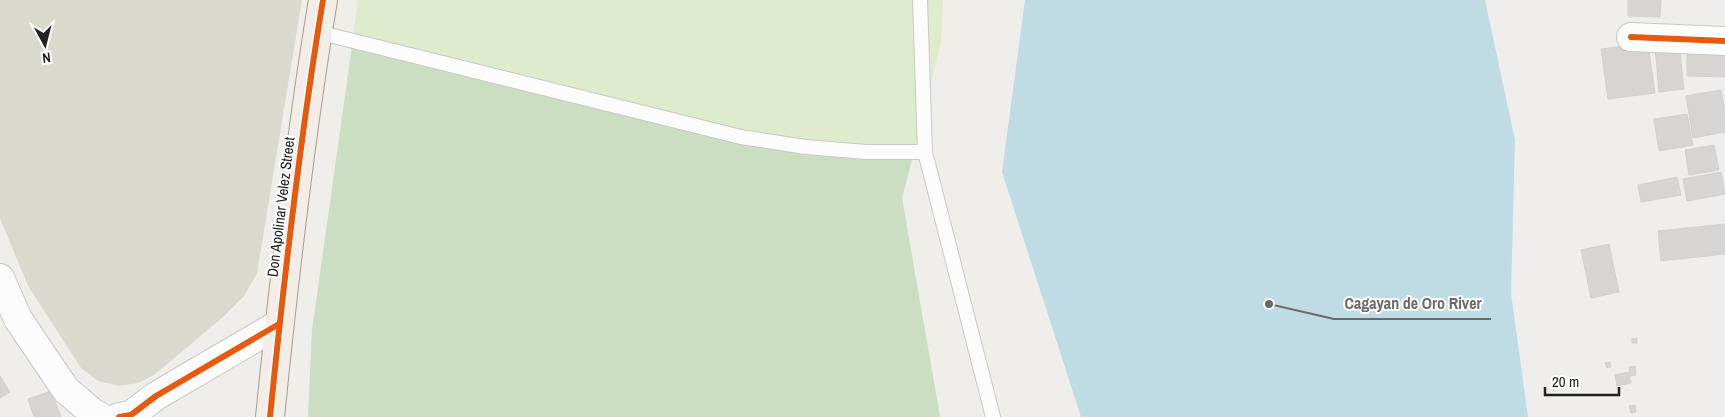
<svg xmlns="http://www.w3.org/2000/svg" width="1725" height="417" viewBox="0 0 1725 417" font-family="'Archivo Narrow',sans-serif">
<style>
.construction{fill:#d9d9cd}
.grass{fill:#ddeccb}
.forest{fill:#cbdec1}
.water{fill:#bfdbe3}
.building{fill:#d7d4d2;stroke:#d3d0cc}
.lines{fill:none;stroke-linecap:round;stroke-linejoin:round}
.service-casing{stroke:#c9c8c7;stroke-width:16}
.minor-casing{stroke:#c9c8c7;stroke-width:30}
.primary-casing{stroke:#a79c86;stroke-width:30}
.service{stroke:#fdfcfc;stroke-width:14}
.minor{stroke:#fdfcfc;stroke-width:28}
.primary{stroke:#f3ede7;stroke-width:28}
.cycleway-casing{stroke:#fff;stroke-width:9}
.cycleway{stroke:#e8590c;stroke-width:6}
.labels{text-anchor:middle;stroke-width:4;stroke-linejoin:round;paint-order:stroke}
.street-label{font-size:15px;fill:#222;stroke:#fff}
.leader{fill:none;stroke:#6a6968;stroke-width:2}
.callout-dot{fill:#6a6968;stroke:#fff;stroke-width:2}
.callout-label{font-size:16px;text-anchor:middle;font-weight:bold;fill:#6a6968;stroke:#fff;stroke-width:4;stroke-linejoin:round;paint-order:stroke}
</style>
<rect width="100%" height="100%" fill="#f0eeeb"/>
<path class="construction" d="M 0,0 L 302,0 L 257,273 L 244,296 L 223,317 L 154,375 L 138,383 L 119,386 L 98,381 L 81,368 L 28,286 L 0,218 Z"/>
<path class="grass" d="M 358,0 L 943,0 L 941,42 L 902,198 L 940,417 L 308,417 L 312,331 Z"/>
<path class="forest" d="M 353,40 L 741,137 L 914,152 L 902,198 L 940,417 L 308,417 L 312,331 Z"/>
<path class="water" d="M 1025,0 L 1485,0 L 1515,140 L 1511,293 L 1528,417 L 1081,417 L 1002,172 Z"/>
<g class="building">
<path d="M 1628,0 L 1661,0 L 1660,17 L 1628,16 Z"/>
<path d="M 1648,43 L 1655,93 L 1608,99 L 1601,49 Z"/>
<path d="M 1679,44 L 1684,89 L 1659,92 L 1655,46 Z"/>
<path d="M 1687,45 L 1725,46 L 1725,77 L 1687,76 Z"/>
<path d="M 1721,90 L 1725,111 L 1725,132 L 1693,138 L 1686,96 Z"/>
<path d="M 1687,114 L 1693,145 L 1659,151 L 1654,119 Z"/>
<path d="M 1714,145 L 1719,170 L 1689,175 L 1685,150 Z"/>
<path d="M 1721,172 L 1725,194 L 1687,201 L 1683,179 Z"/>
<path d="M 1677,177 L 1681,195 L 1641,202 L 1638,185 Z"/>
<path d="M 1725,224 L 1725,254 L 1661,261 L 1658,231 Z"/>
<path d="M 1609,244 L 1619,292 L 1591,298 L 1581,250 Z"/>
<path d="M 1637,338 L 1637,343 L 1632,343 L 1632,339 Z"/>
<path d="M 1610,362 L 1611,367 L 1607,368 L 1605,363 Z"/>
<path d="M 1635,366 L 1636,375 L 1630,376 L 1629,367 Z"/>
<path d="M 1628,372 L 1631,383 L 1617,386 L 1615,375 Z"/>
<path d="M 0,376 L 10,392 L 0,398 Z"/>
<path d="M 51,391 L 61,417 L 34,417 L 28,399 Z"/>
<path d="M 1635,405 L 1636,412 L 1631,413 L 1629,406 Z"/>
</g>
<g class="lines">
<g class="service-casing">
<g id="service">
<path d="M 920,0 L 925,152 L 993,417"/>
<path d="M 317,32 L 741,137 L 806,147 L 866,152 L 925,152"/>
</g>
</g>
<g class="minor-casing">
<g id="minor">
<path d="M 1631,37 L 1725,41"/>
<path d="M 0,278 L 18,319 L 66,390 L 92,412 L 101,417"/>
<path d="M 119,417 L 131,415 L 156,396 L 279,324"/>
</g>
</g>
<g class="primary-casing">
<path id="primary" d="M 270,417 C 284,278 300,138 323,0"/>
</g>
<use href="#service" class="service"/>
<use href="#minor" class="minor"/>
<use href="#primary" class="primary"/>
<g class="cycleway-casing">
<g id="cycleway">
<path d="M 1631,37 L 1725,41"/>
<path d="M 119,417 L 131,415 L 156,396 L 279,324"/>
<path d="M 270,417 C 284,278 300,138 323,0"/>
</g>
</g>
<use href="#cycleway" class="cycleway"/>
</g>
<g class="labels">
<g class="street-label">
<text transform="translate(281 207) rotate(-83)" y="5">Don Apolinar Velez Street</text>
</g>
</g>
<path class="leader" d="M1269 304L1334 319H1491"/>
<circle class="callout-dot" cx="1269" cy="304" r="5"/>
<g class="callout-label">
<text x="1413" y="309">Cagayan de Oro River</text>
</g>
<g transform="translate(45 45) rotate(173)" stroke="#ffffff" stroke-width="4" paint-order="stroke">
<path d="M0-4L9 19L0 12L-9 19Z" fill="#222222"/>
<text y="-8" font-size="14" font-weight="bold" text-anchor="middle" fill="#222222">N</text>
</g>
<path d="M1545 387v8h74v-8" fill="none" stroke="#222222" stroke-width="2.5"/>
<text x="1552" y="387" font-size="15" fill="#222222" stroke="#ffffff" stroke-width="4" paint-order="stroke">20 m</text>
</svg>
